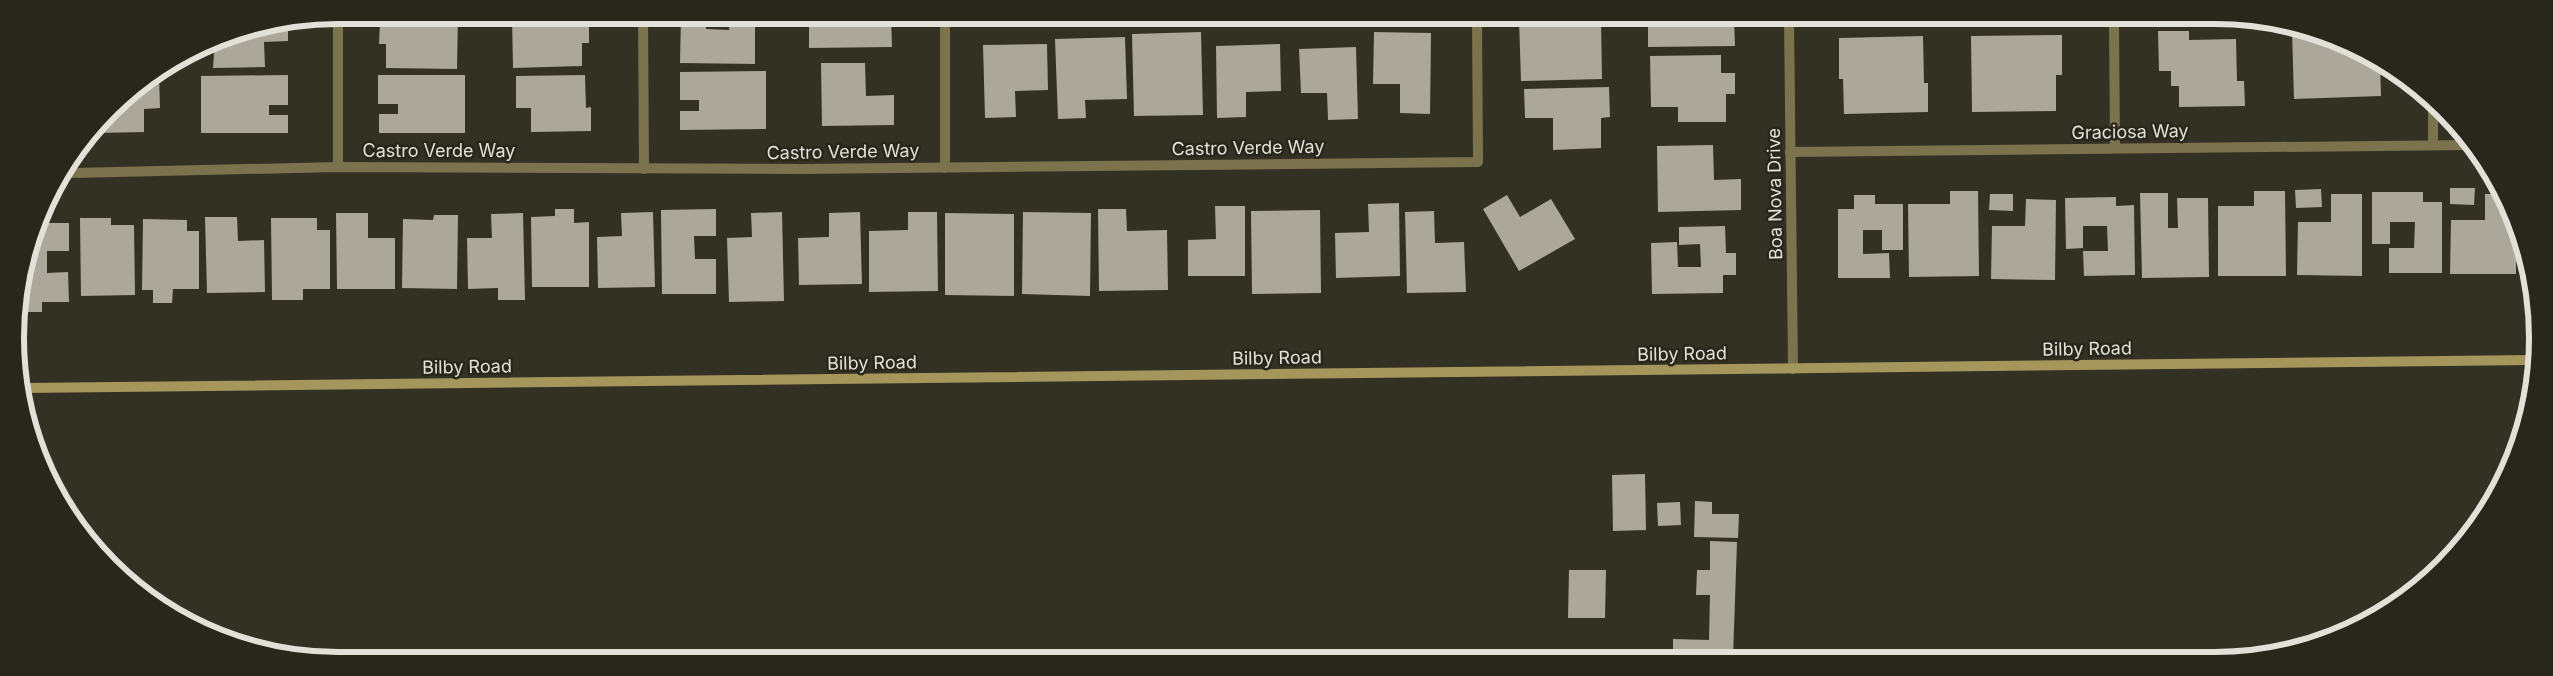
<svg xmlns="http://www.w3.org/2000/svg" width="2553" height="676" viewBox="0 0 2553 676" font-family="Inter,sans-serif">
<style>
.building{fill:#aba79a}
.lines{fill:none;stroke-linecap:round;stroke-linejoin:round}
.street{stroke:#7b724e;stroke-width:10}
.secondary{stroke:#a5965c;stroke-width:10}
.labels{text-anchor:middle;stroke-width:5;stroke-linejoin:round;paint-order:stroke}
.street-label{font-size:18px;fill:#e2e1d9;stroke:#29261b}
.rim{fill:none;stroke:#e2e1d9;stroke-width:6}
</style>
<rect width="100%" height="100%" fill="#333024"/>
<g class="building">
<path d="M 400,15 L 458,15 L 457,69 L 386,68 L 386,44 L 379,44 L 380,23 L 400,23 Z"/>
<path d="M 512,16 L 573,16 L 573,24 L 589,24 L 589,43 L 582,43 L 582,66 L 513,68 Z"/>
<path d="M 681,16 L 706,16 L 706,29 L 729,30 L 730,16 L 755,16 L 755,64 L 680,63 Z"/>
<path d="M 809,16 L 891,17 L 892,47 L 809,48 Z"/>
<path d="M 1519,19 L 1601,19 L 1602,79 L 1521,81 Z"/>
<path d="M 1648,19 L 1734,19 L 1735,46 L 1648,47 Z"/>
<path d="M 1850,20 L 1926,20 L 1926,25 L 1850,24 Z"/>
<rect x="2028" y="20" width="31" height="7"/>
<path d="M 288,25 L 288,41 L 264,42 L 265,67 L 213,68 L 215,39 Z"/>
<path d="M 2300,30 L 2368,59 L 2368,62 L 2380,64 L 2381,96 L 2294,99 L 2292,31 Z"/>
<path d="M 2158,31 L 2189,31 L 2189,40 L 2236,39 L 2237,81 L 2244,81 L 2245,106 L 2179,107 L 2179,86 L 2171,86 L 2171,71 L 2159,71 Z"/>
<path d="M 1201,32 L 1203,115 L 1134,116 L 1132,34 Z"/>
<path d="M 1374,32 L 1431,33 L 1430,114 L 1400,113 L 1400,84 L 1373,84 Z"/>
<path d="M 2062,35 L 2062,75 L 2056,75 L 2056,111 L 1972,112 L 1971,36 Z"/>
<path d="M 1923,36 L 1924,83 L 1928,83 L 1928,112 L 1844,114 L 1843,79 L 1839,79 L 1839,38 Z"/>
<path d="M 1125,37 L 1127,99 L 1085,100 L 1086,118 L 1058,119 L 1055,39 Z"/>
<path d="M 1047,44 L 1048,90 L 1015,91 L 1016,117 L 985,118 L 983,45 Z"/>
<path d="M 1280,44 L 1281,91 L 1246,92 L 1246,117 L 1217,118 L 1216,46 Z"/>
<path d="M 1356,47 L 1358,119 L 1328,120 L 1327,93 L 1301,93 L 1299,49 Z"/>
<path d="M 1721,55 L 1721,73 L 1735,73 L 1735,94 L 1726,94 L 1726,122 L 1678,122 L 1678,107 L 1651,107 L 1650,56 Z"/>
<path d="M 821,63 L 865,63 L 866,96 L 894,95 L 894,125 L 822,126 Z"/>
<path d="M 766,71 L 766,129 L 680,130 L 680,111 L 699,111 L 699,100 L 680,100 L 680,72 Z"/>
<path d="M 288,75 L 288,105 L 269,105 L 269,115 L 288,115 L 288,133 L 201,133 L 201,76 Z"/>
<path d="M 378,75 L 465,75 L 465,133 L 379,133 L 379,114 L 398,114 L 398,104 L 378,104 Z"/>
<path d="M 585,75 L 586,108 L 591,107 L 591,131 L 531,132 L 531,108 L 516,108 L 516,76 Z"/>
<path d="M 156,76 L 159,76 L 160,108 L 144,109 L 144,132 L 96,133 L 125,95 Z"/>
<path d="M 1609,87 L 1610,117 L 1601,118 L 1601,148 L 1553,150 L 1553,118 L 1525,118 L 1524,89 Z"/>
<path d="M 1713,145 L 1714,180 L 1741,179 L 1741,210 L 1658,212 L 1657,146 Z"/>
<path d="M 2450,188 L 2475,188 L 2474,205 L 2450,204 Z"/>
<path d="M 2321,189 L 2322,207 L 2296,208 L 2295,190 Z"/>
<path d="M 1950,191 L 1978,191 L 1979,276 L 1909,277 L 1908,204 L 1950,204 Z"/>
<path d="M 2254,191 L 2285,191 L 2286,276 L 2218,276 L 2218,206 L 2254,206 Z"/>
<path d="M 2372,192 L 2423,192 L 2423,202 L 2442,202 L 2442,273 L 2389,273 L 2389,248 L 2414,248 L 2415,222 L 2390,222 L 2390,244 L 2372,244 Z"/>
<path d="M 2140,193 L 2168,193 L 2168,228 L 2178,228 L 2177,198 L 2208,198 L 2209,277 L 2142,278 Z"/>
<path d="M 1990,194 L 2013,194 L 2013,211 L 1989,210 Z"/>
<path d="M 2331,194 L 2362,194 L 2362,276 L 2297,275 L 2298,222 L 2331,222 Z"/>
<path d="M 2485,194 L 2498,194 L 2516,237 L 2516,274 L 2450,274 L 2451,220 L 2485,220 Z"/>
<path d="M 1507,195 L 1520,217 L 1551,199 L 1575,239 L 1519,271 L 1483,209 Z"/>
<path d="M 1854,195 L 1875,195 L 1875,204 L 1903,204 L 1903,250 L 1882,250 L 1882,230 L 1863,230 L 1863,254 L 1889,253 L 1890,278 L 1838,278 L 1838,209 L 1854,209 Z"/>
<path d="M 2116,197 L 2116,206 L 2134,205 L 2135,275 L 2084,276 L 2083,251 L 2108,251 L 2107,226 L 2083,226 L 2083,248 L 2066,249 L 2065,198 Z"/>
<path d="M 2026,199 L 2056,200 L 2055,280 L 1991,279 L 1992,226 L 2025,226 Z"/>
<path d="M 1399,203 L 1400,276 L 1336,278 L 1335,233 L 1369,232 L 1368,204 Z"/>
<path d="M 1215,206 L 1245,206 L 1245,276 L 1188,276 L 1188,240 L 1216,239 Z"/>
<path d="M 555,209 L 574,209 L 574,223 L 589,222 L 589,287 L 532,287 L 531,217 L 555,216 Z"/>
<path d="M 716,209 L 716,236 L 694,236 L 695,259 L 716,259 L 716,294 L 662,294 L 661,210 Z"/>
<path d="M 1098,209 L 1126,209 L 1127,231 L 1167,230 L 1168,290 L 1099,291 Z"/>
<path d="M 1320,210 L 1321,293 L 1252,294 L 1251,211 Z"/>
<path d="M 1434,211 L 1435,243 L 1464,242 L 1466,292 L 1407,293 L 1405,212 Z"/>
<path d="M 653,212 L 655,287 L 598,288 L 597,237 L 622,236 L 621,213 Z"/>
<path d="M 782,212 L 784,301 L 729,302 L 727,238 L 752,237 L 751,213 Z"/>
<path d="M 860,212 L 862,284 L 799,285 L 798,238 L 829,237 L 829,213 Z"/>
<path d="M 908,212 L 937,212 L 938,291 L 869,292 L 869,231 L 908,230 Z"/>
<path d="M 1023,212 L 1091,213 L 1090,296 L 1022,294 Z"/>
<path d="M 336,213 L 368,213 L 368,238 L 395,238 L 395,289 L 337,289 Z"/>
<path d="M 523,213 L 525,300 L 498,300 L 498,288 L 468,289 L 467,238 L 492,238 L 491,214 Z"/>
<path d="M 945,213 L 1014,214 L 1014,296 L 945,295 Z"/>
<path d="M 434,215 L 458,215 L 457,289 L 402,288 L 403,219 L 433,220 Z"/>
<path d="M 205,217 L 237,217 L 238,241 L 264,240 L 265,292 L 207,293 Z"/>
<path d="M 80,218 L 111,218 L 111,225 L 134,225 L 135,295 L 81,296 Z"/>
<path d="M 271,218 L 317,218 L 317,230 L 330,230 L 330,289 L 303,289 L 303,300 L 272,300 Z"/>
<path d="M 143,219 L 187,220 L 187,231 L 199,231 L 199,289 L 173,289 L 172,303 L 153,303 L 153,290 L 142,290 Z"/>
<path d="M 41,223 L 69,223 L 69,251 L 47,251 L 47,273 L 68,272 L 69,302 L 42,302 L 42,312 L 17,312 Z"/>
<path d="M 1725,226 L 1726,253 L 1736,253 L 1736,275 L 1723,275 L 1723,293 L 1652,294 L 1651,243 L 1677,242 L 1678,267 L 1701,267 L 1700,244 L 1679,245 L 1679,227 Z"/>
<path d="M 2524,255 L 2528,265 L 2531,274 L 2524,274 Z"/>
<path d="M 1645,474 L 1646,530 L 1613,531 L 1612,475 Z"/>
<path d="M 1695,501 L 1712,502 L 1712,514 L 1739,514 L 1738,538 L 1694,537 Z"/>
<path d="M 1680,502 L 1681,525 L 1658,526 L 1657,503 Z"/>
<path d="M 1710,541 L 1737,542 L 1733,657 L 1673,657 L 1673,639 L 1709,640 L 1710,595 L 1696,595 L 1697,570 L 1710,570 Z"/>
<path d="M 1569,570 L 1606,570 L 1605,618 L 1568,618 Z"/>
</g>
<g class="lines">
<g class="street">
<path d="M 338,15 L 338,167"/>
<path d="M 643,16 L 644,169"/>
<path d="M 945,17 L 945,168"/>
<path d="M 1789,20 L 1793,369"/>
<path d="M 2114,21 L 2115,148"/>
<path d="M 2433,108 L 2433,145"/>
<path d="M 1790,152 L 2470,145"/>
<path d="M 66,172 L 73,173 L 338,167 L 800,169 L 1478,162 L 1477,19"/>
</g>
<path class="secondary" d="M 23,388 L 2532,360"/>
</g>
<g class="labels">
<g class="street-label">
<text transform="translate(2130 132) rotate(-1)" y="6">Graciosa Way</text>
<text transform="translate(1248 148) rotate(-1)" y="6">Castro Verde Way</text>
<text x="439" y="157">Castro Verde Way</text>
<text transform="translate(843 152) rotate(-1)" y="6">Castro Verde Way</text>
<text transform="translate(1775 194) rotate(-91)" y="6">Boa Nova Drive</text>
<text transform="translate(2087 349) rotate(-1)" y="6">Bilby Road</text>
<text transform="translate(1682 354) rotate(-1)" y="6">Bilby Road</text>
<text transform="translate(1277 358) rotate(-1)" y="6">Bilby Road</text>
<text transform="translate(872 363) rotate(-1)" y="6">Bilby Road</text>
<text transform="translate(467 367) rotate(-1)" y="6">Bilby Road</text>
</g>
</g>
<path d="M0 0H2553V676H0ZM338 24H2215A314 314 0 0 1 2529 338V338A314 314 0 0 1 2215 652H338A314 314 0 0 1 24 338V338A314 314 0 0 1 338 24Z" fill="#29261b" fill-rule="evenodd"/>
<path class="rim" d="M338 24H2215A314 314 0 0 1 2529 338V338A314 314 0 0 1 2215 652H338A314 314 0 0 1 24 338V338A314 314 0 0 1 338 24Z"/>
</svg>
